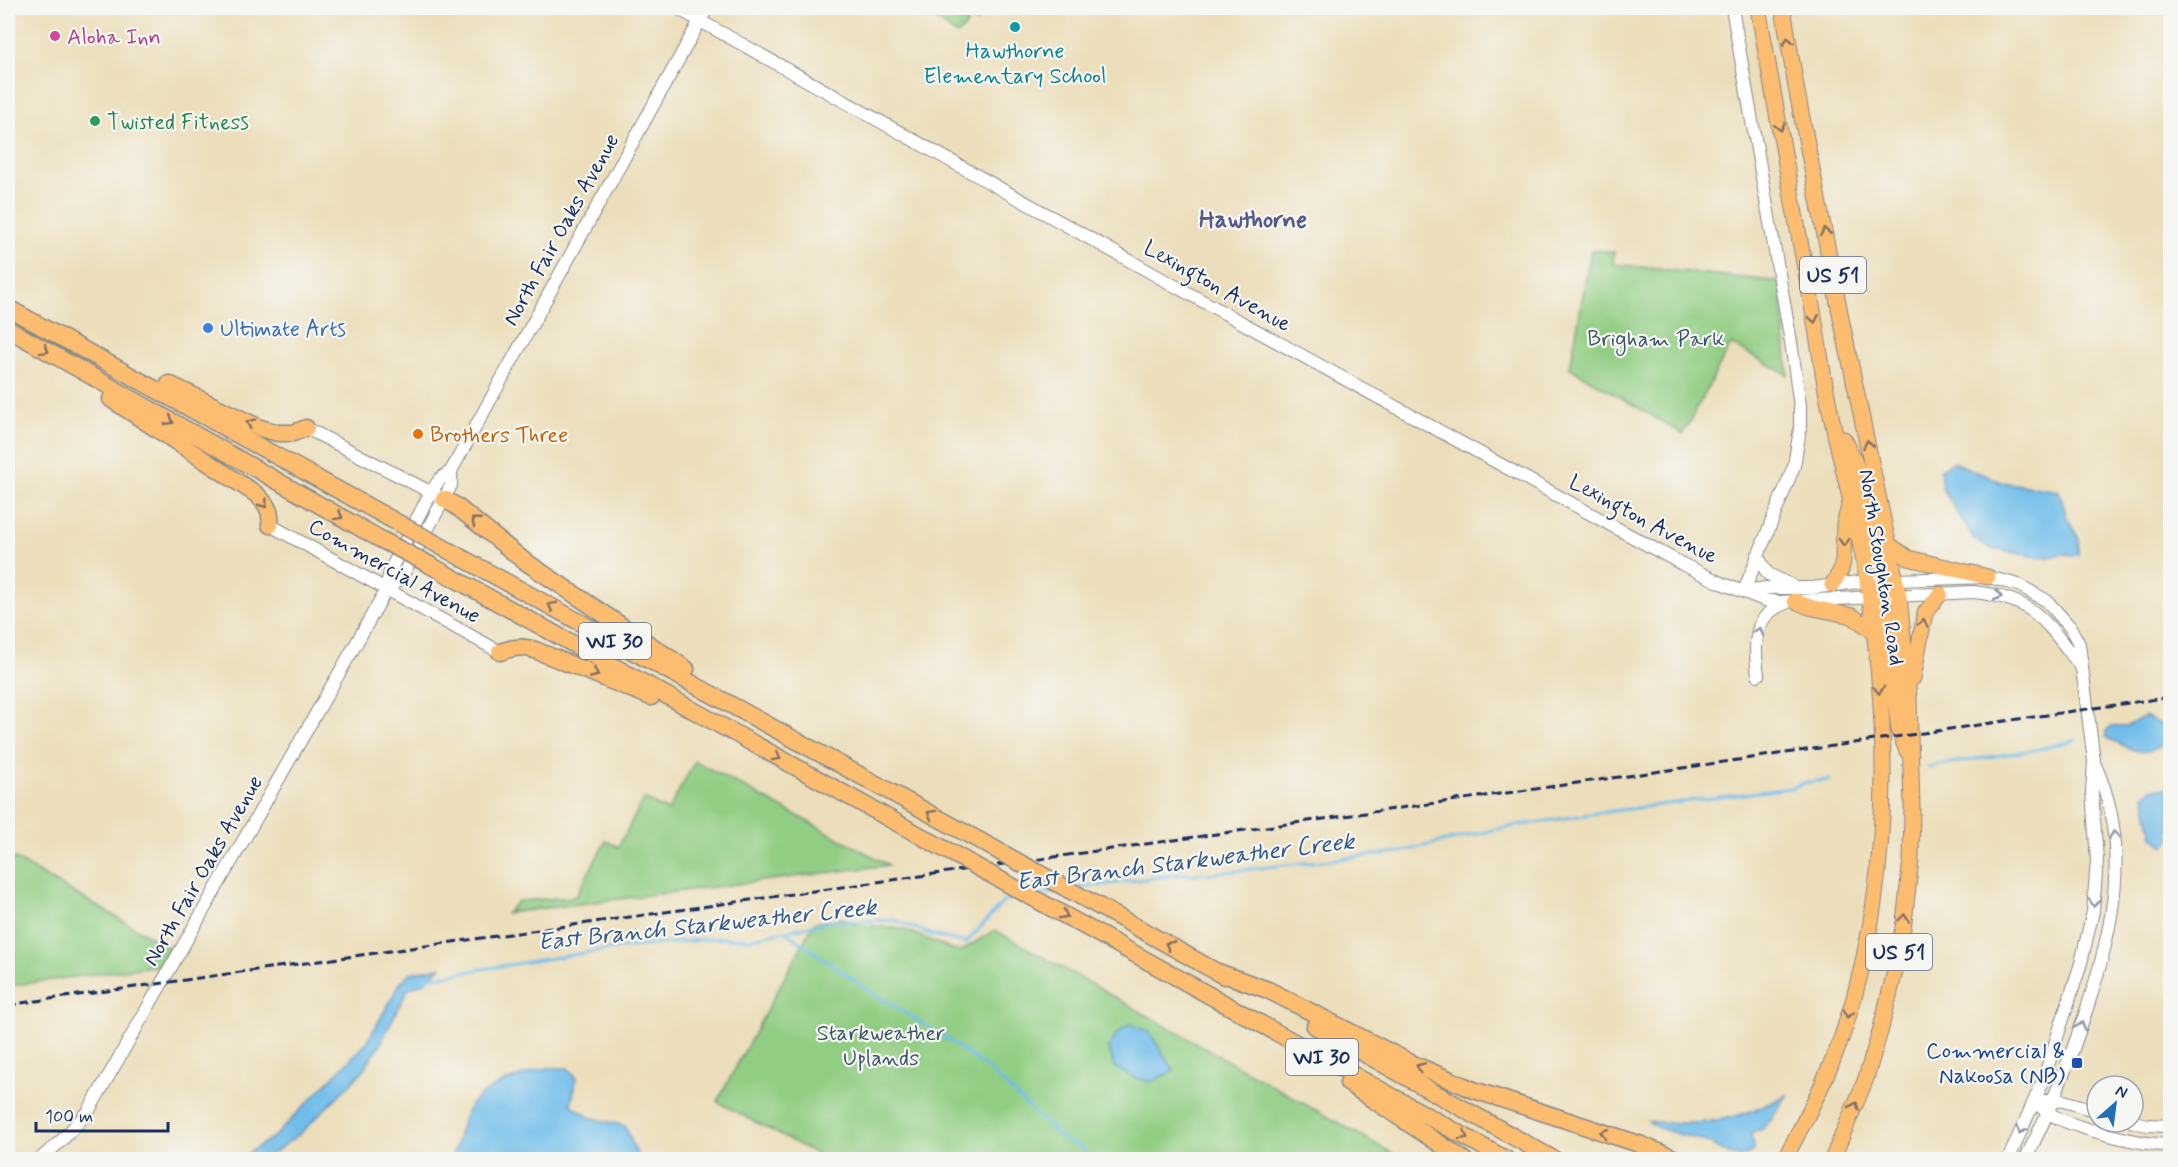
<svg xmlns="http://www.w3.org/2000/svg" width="2178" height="1167" viewBox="0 0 2178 1167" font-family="Mynerve,sans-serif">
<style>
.green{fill:#91cd82;stroke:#567e70;stroke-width:1.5;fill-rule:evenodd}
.water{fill:#70bdea;stroke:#4676a4;stroke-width:1.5}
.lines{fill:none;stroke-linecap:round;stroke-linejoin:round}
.stream{stroke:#70bdea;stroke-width:3}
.minor-casing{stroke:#84868c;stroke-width:14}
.major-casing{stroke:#84868c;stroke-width:17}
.highway-casing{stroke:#84868c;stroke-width:19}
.minor{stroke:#fff;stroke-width:12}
.major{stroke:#fcbd6f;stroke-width:15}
.highway{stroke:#fcbd6f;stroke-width:16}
.rail{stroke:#1b2f5e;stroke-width:3;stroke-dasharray:9 4.5;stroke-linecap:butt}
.highway-bridge-casing{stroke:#84868c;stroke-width:19;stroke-linecap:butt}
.highway-bridge{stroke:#fcbd6f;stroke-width:16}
.oneway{stroke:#806f66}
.oneway2{stroke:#8d97ae}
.culture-dot{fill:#0f9aa8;stroke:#f6f6f2;stroke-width:2}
.hotel-dot{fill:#d1479c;stroke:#f6f6f2;stroke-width:2}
.leisure-dot{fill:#2e9e5b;stroke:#f6f6f2;stroke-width:2}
.shop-dot{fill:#3f7fe0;stroke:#f6f6f2;stroke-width:2}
.food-dot{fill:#e8710a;stroke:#f6f6f2;stroke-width:2}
.transit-dot{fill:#1a4fb4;stroke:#f6f6f2;stroke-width:2}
.labels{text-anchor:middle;stroke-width:4.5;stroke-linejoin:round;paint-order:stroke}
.shield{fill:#f6f6f2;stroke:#5d6b8a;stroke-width:1.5}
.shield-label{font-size:21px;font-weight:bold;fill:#1b2f5e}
.hotel-label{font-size:22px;fill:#b23c85;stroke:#f6f6f2;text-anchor:start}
.culture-label{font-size:22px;fill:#0d838f;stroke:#f6f6f2}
.leisure-label{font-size:22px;fill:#27864d;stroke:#f6f6f2;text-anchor:start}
.street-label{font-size:22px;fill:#1b2f5e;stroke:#f6f6f2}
.shop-label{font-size:22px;fill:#366cbe;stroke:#f6f6f2;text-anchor:start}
.park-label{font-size:22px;fill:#385667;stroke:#f6f6f2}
.food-label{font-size:22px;fill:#c56008;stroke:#f6f6f2;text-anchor:start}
.transit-label{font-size:22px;fill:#164399;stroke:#f6f6f2;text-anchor:end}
.neighbourhood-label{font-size:24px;font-weight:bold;fill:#555a8b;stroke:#f6f6f2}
.water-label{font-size:24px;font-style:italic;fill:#355a88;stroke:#f6f6f2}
</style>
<rect width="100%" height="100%" fill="#f6f6f2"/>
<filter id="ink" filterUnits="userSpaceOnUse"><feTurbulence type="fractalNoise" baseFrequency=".0167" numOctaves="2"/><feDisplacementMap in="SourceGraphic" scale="12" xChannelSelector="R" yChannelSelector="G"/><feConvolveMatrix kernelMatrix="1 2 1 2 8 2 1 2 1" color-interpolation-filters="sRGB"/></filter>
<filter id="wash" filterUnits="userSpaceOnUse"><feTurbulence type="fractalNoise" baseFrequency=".008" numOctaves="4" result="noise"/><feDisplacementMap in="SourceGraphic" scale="24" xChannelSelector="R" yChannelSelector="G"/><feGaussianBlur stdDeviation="1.35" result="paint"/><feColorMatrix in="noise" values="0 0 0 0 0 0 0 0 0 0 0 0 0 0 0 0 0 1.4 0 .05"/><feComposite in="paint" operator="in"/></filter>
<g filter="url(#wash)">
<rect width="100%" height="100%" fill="#ecdeba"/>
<path class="green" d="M943 8H985L977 22 970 18 966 26 957 35 937 20 935 12Z
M1591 250 1614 252 1613 264 1781 282 1788 375 1731 344 1683 434 1570 368Z
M695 761 889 865 507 913 518 901 575 897 606 841 618 847 644 799 668 811Z
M8 855 170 948 160 965 8 986Z
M842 918 855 924 903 929 953 950 961 951 995 930 1403 1159H826L717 1102 814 923ZM1149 1032 1174 1071 1163 1076Z"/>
<path class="water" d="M1953 462 2001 482 2059 491 2067 518 2079 539 2078 555 2062 554 2044 558 1992 549 1974 539 1942 488 1940 469Z
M2145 716 2158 723 2170 726V740C2143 761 2132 749 2106 737V731L2111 726H2127Z
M2170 787V841L2165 846 2153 837 2144 795 2151 789Z
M441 967 425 982 408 989 378 1048 361 1073 301 1133 265 1159H238L275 1136 367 1042 401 982 410 973Z
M1130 1024 1149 1032 1174 1071 1151 1082 1133 1077 1114 1067 1109 1047 1118 1033Z
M547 1068H568L577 1078 571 1104 589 1117 625 1126 639 1159H450C458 1145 460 1127 467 1111 478 1088 524 1074 547 1068Z
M1787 1095 1771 1120 1761 1130H1756L1751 1135 1754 1149C1751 1153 1748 1156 1743 1156 1730 1158 1716 1146 1704 1141 1687 1135 1662 1133 1648 1121 1702 1128 1738 1120 1787 1095Z"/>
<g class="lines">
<path class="stream" d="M1928 767 2044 748 2076 740
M1079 888 1174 875 1216 873 1399 852 1502 828 1598 813 1790 788 1808 782 1830 780
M1040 895 1058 892
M786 932 871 992 943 1036 988 1069 1060 1137 1082 1148 1091 1160
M427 978 603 950 718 938 749 939 828 922 895 920 932 935 966 943 1004 901 1019 898"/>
</g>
</g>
<g filter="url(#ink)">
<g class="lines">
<defs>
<path id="minor" d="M677 8 1166 281 1682 564 1721 583 1764 600 1778 602 1973 592C2035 598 2046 622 2081 667
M1732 8 1791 342 1800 406V429L1794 466 1744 591
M306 428 438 496
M270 525 500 652
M1757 556 1768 574 1791 585
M386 590 401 578 444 499 451 485V471
M1745 591 1766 588H1812L1867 581 1988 577 2019 585 2047 601 2070 627 2079 644 2094 761 2092 792 2097 860 2093 911 2081 963 2043 1081 2008 1160
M1758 675C1754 645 1752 615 1786 603
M2047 1100 2064 1101 2097 1111
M2034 1101C2039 1105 2043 1110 2049 1113 2071 1128 2143 1145 2170 1145
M2133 1122 2148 1125 2170 1126
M39 1160 62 1140 88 1112 357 642 386 590 390 571 398 555 431 492 440 479 451 471 707 8
M2025 1160C2050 1111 2069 1063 2086 1011 2113 931 2132 845 2095 765"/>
<path id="major" d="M1758 8C1776 107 1793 206 1812 305 1818 338 1822 372 1829 405 1840 461 1856 516 1866 573 1891 728 1893 898 1838 1047 1823 1086 1804 1123 1784 1160
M1783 8 1796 87 1841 318 1899 596 1909 698 1912 808 1911 859 1904 922 1896 967 1880 1032 1865 1081 1832 1160
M1844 439C1871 485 1865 542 1890 588
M1887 543 1908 558 1988 577
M1867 581 1882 597 1885 609 1899 731 1907 751
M1832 585 1841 570 1843 560 1844 524 1850 503
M1795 601 1809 607 1852 616 1875 632
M1913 678 1925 613 1940 594"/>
<path id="highway" d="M8 308 389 518
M8 329 380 539
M169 384 260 428 278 433H293L306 428
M111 399 256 494C266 503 272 511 270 525
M444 499 456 506 523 560 686 669
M442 547 982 842
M430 565 939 846
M500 652C514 647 521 646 535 650L651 697
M1122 919 1224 976
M1104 937 1507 1160
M1215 971 1268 990 1413 1064 1474 1090 1639 1144 1679 1160
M1315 1026 1555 1160
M1348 1083 1464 1160"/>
</defs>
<use href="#minor" class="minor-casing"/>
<use href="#major" class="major-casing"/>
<use href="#highway" class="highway-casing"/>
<use href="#minor" class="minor"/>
<use href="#major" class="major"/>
<use href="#highway" class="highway"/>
<path class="rail" d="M8 1005 1648 773 2170 697"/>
<defs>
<path id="highway-bridge" d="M389 518 442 547
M380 539 430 565
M982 842 1122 919
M939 846 1104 937"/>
</defs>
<use href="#highway-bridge" class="highway-bridge-casing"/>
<use href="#highway-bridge" class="highway-bridge"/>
</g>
<defs><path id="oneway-chevron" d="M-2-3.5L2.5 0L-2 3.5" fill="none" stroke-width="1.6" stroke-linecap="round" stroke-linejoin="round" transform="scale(1.5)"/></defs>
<g class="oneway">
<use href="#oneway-chevron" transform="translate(1788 41) rotate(-99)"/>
<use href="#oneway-chevron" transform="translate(1780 127) rotate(79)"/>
<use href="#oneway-chevron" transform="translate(1825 232) rotate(-101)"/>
<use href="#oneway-chevron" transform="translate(1814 319) rotate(80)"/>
<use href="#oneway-chevron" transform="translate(45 350) rotate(29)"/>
<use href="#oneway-chevron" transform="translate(170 421) rotate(30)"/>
<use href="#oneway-chevron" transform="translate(250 423) rotate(-154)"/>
<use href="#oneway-chevron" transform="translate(1868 444) rotate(-101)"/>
<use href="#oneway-chevron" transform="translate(264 504) rotate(53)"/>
<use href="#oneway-chevron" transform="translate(339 516) rotate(29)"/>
<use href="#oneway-chevron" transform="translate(475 521) rotate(-141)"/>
<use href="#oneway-chevron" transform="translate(1844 542) rotate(91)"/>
<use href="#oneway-chevron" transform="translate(552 606) rotate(-151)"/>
<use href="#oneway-chevron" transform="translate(1923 623) rotate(-78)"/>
<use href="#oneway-chevron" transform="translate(595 674) rotate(23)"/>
<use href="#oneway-chevron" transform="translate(1879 690) rotate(87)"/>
<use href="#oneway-chevron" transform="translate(777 757) rotate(29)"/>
<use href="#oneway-chevron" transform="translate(931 814) rotate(-151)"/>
<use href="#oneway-chevron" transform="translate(1064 915) rotate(29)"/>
<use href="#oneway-chevron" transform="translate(1904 918) rotate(-83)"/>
<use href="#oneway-chevron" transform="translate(1169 945) rotate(-151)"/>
<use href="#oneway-chevron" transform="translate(1848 1014) rotate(106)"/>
<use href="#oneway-chevron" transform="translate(1420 1067) rotate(-157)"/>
<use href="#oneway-chevron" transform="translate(1855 1106) rotate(-69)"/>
<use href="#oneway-chevron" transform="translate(1604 1133) rotate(-162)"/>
<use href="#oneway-chevron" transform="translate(1464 1136) rotate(29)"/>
</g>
<g class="oneway2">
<use href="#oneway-chevron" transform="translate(1998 596) rotate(14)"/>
<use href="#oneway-chevron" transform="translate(1759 631) rotate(-71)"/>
<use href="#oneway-chevron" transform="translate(2114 835) rotate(-96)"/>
<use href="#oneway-chevron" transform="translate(2094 903) rotate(97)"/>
<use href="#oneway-chevron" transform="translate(2081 1026) rotate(-72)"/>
<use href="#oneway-chevron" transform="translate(2021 1130) rotate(114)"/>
</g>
</g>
<circle class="culture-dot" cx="1015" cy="27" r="6"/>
<circle class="hotel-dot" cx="55" cy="36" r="6"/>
<circle class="leisure-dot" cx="95" cy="121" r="6"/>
<circle class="shop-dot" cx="208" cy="328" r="6"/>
<circle class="food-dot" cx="418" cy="434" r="6"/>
<rect class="transit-dot" x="2071" y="1057" width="12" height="12" rx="3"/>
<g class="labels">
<g class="shield">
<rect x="1800" y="257" width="66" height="36" rx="4.5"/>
<rect x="579" y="623" width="72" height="36" rx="4.5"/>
<rect x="1866" y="934" width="66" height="36" rx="4.5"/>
<rect x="1286" y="1039" width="72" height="36" rx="4.5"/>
</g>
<g class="shield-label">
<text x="1833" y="282">US 51</text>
<text x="615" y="648">WI 30</text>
<text x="1899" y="959">US 51</text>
<text x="1322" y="1064">WI 30</text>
</g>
<g class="hotel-label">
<text x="67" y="44">Aloha Inn</text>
</g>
<g class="culture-label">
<text x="1015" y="58">Hawthorne<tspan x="1015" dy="25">Elementary School</tspan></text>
</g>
<g class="leisure-label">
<text x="107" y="129">Twisted Fitness</text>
</g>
<g class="street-label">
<text transform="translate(560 229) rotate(-61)" y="8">North Fair Oaks Avenue</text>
<text transform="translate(1218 285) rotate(29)" y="8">Lexington Avenue</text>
<text transform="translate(1644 518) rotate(28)" y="8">Lexington Avenue</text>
<text transform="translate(1883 567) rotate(81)" y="8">North Stoughton Road</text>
<text transform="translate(395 570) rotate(29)" y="8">Commercial Avenue</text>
<text transform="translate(202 870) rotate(-60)" y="8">North Fair Oaks Avenue</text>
</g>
<g class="shop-label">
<text x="220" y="336">Ultimate Arts</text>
</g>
<g class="park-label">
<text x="1656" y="346">Brigham Park</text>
<text x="881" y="1040">Starkweather<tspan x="881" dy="25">Uplands</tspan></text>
</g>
<g class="food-label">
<text x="430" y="442">Brothers Three</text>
</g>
<g class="transit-label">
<text x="2065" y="1058">Commercial &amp;<tspan x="2065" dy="25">Nakoosa (NB)</tspan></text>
</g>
<g class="neighbourhood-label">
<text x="1253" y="227">Hawthorne</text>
</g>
<g class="water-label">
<text transform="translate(1185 861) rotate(-7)" y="8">East Branch Starkweather Creek</text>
<text transform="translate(707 924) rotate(-6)" y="8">East Branch Starkweather Creek</text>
</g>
</g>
<rect width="2178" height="1167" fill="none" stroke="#f6f6f2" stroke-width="30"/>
<g transform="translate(2115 1104) rotate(28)"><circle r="28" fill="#f6f6f2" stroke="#9ea6b7" stroke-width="1.5"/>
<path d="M0-4.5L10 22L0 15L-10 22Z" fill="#1f6fb2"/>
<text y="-9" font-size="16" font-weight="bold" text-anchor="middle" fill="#1b2f5e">N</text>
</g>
<path d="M36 1122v9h132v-9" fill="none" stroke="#1b2f5e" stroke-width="3"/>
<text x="45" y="1122" font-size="18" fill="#1b2f5e" stroke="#f6f6f2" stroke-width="4.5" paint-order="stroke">100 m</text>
</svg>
